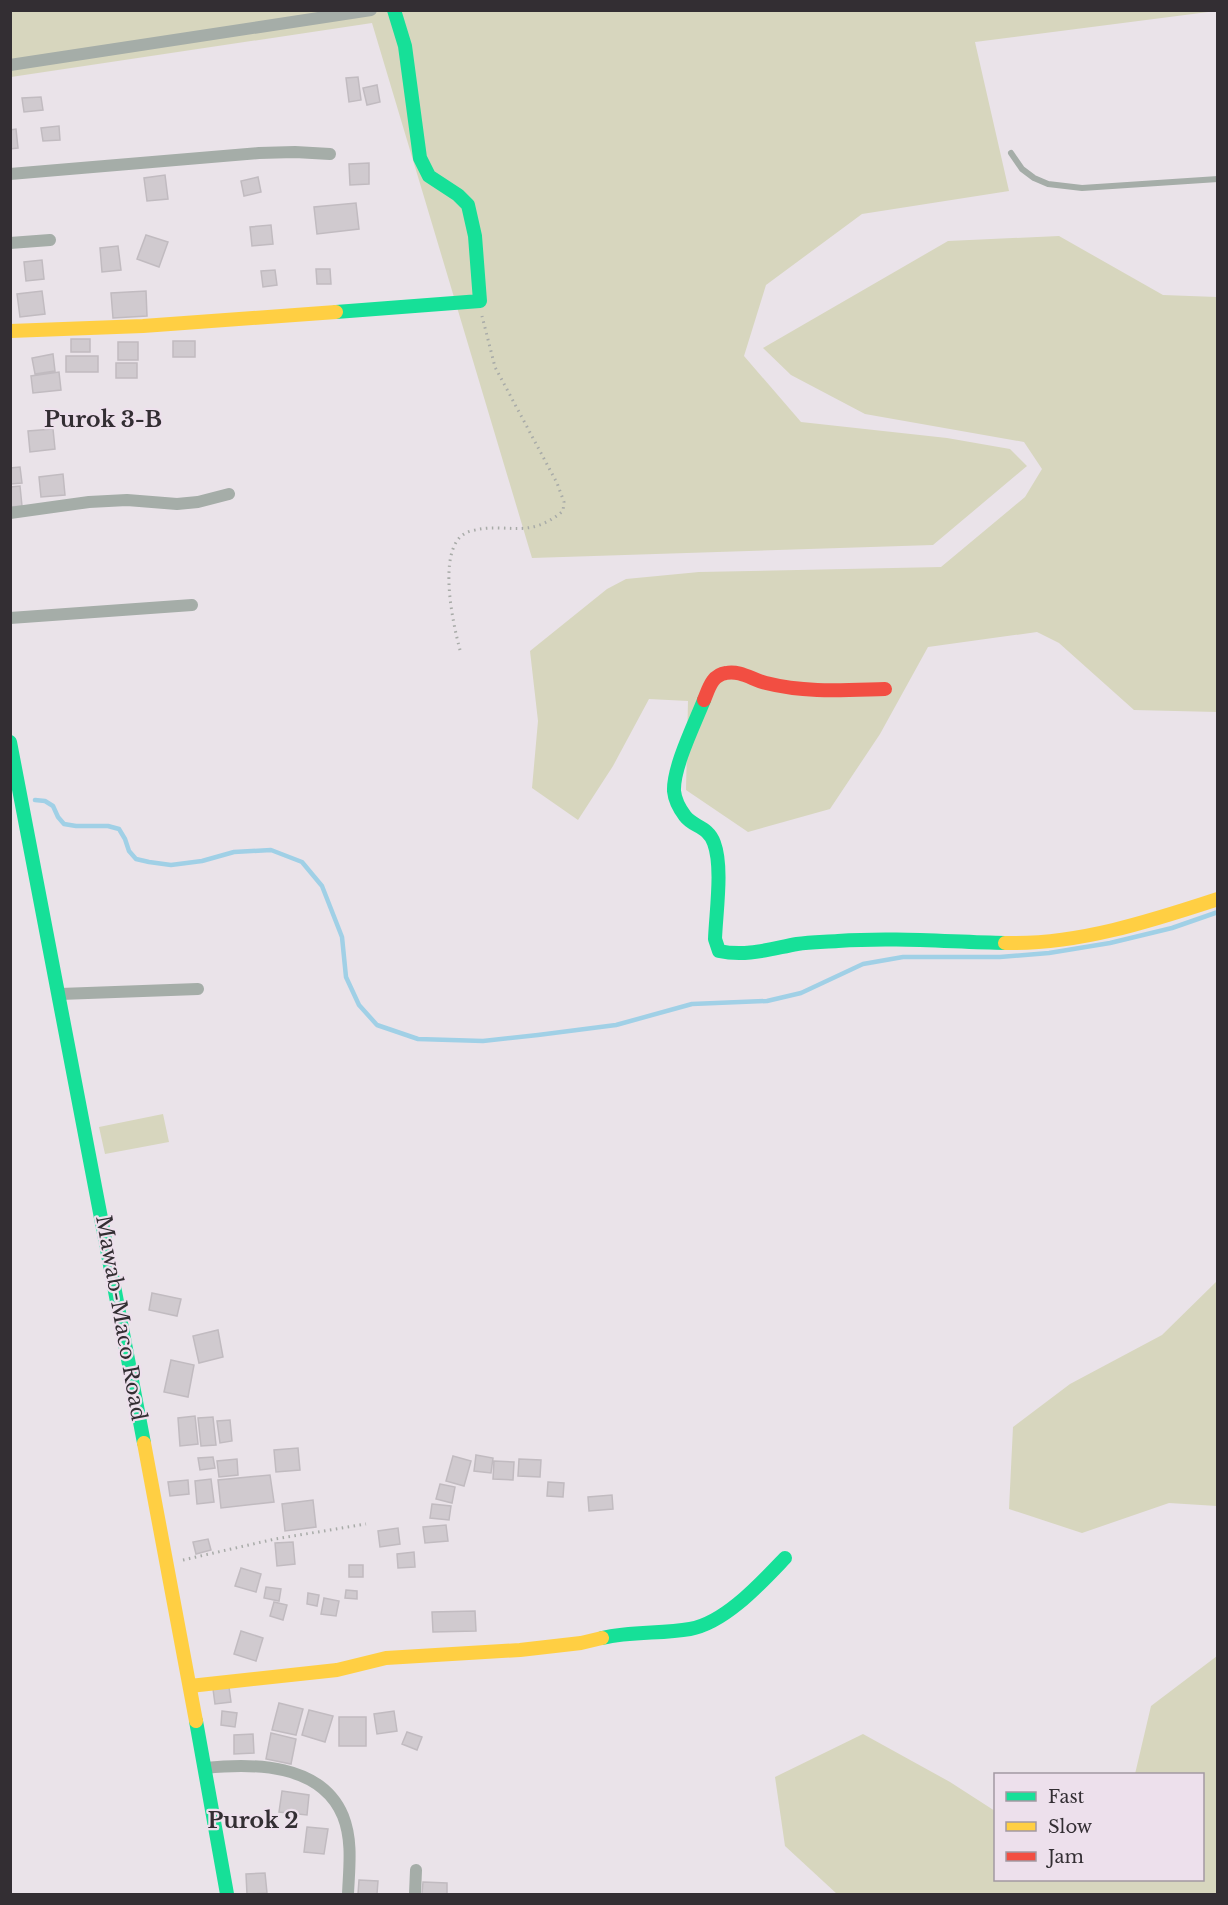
<svg xmlns="http://www.w3.org/2000/svg" width="1228" height="1905" viewBox="0 0 1228 1905" font-family="'Libre Baskerville',serif">
<style>
.green{fill:#d7d6be}
.lines{fill:none;stroke-linecap:round;stroke-linejoin:round}
.stream{stroke:#a0d0e6;stroke-width:4.5}
.building{fill:#d0cacf;stroke:#c1bbc0;stroke-width:1.5}
.path{stroke:#a8aba8;stroke-width:3;stroke-dasharray:1.5 4.5;stroke-linecap:butt}
.lane{stroke:#a5ada8;stroke-width:6}
.street{stroke:#a5ada8;stroke-width:12}
.fast{stroke:#16e098;stroke-width:14}
.slow{stroke:#ffcf43;stroke-width:14}
.jam{stroke:#f24e42;stroke-width:14}
.labels{text-anchor:middle;stroke-width:4.5;stroke-linejoin:round;paint-order:stroke}
.street-label{font-size:21px;fill:#332e33;stroke:#ede0ec}
.neighbourhood-label{font-size:22px;font-weight:bold;fill:#332e33;stroke:#ede0ec}
</style>
<rect width="100%" height="100%" fill="#eae3e9"/>
<path class="green" d="M11 11H1216L975 42 1009 191 862 214 766 285 744 356 801 422 947 438 1010 449 1027 466 933 545 532 558 372 23 11 77Z
M1059 236 1163 295 1217 297V712L1134 710 1059 643 1037 632 928 647 880 734 830 809 748 832 686 790 688 701 649 699 613 766 578 820 532 788 538 721 530 651 607 589 626 579 699 572 941 567 1025 497 1042 469 1024 442 865 414 791 375 763 348 948 241Z
M163 1114 169 1142 105 1154 99 1127Z
M1217 1281V1506L1169 1503 1082 1533 1009 1509 1013 1427 1070 1384 1162 1335Z
M1217 1656V1894H837L785 1846 775 1777 863 1734 950 1782 995 1811 996 1880H1202V1774H1135L1151 1706Z"/>
<g class="lines">
<path class="stream" d="M35 800 45 801 53 806 58 817 64 824 76 826H108L119 829 125 839 129 851 136 859 149 862 171 865 202 861 234 852 271 850 302 862 322 886 342 937 346 977 359 1005 377 1025 418 1039 483 1041 538 1035 616 1025 692 1004 767 1001 801 993 863 964 903 957H1000L1049 953 1110 943 1172 928 1218 912"/>
</g>
<path class="building" d="M358 77 361 100 349 102 346 78Z
M377 85 380 102 367 105 363 88Z
M41 97 43 110 24 112 22 98Z
M59 126 60 140 43 141 41 128Z
M16 129 18 148 10 149V130Z
M369 163V184L350 185 349 164Z
M165 175 168 199 147 201 144 178Z
M258 177 261 192 244 196 241 181Z
M356 203 359 229 317 234 314 207Z
M271 225 273 244 252 246 250 227Z
M146 235 168 242 159 267 137 259Z
M118 246 121 270 102 272 100 248Z
M42 260 44 279 26 281 24 262Z
M316 269H330L331 284H317Z
M275 270 277 285 263 287 261 271Z
M42 291 45 314 20 317 17 294Z
M146 291 147 316 113 318 111 293Z
M71 339H90V352H71Z
M173 341H195V357H173Z
M118 342H138V360H118Z
M53 354 55 371 35 374 32 358Z
M66 356H98V372H66Z
M116 363H137V378H116Z
M59 372 61 390 33 393 31 376Z
M53 429 55 449 30 452 28 431Z
M20 467 22 483 10 484V468Z
M63 474 65 495 41 497 39 477Z
M20 486 22 506 10 507V487Z
M152 1293 181 1299 177 1316 149 1310Z
M218 1330 223 1357 199 1363 193 1336Z
M171 1360 194 1365 188 1397 164 1392Z
M195 1416 198 1444 180 1446 178 1418Z
M213 1417 216 1445 201 1446 198 1418Z
M230 1420 232 1441 220 1443 217 1421Z
M298 1448 300 1470 276 1472 274 1450Z
M476 1455 493 1458 491 1473 474 1471Z
M453 1456 471 1461 464 1486 446 1481Z
M213 1457 215 1468 200 1470 198 1458Z
M237 1459 238 1475 219 1477 217 1461Z
M519 1459 541 1460 540 1477 518 1476Z
M494 1461 514 1462 513 1480 493 1479Z
M270 1475 274 1502 221 1508 218 1480Z
M211 1479 214 1502 197 1504 195 1481Z
M188 1480 189 1494 170 1496 168 1482Z
M548 1482 564 1483 563 1497 547 1496Z
M440 1484 455 1487 452 1503 436 1499Z
M612 1495 613 1509 589 1511 588 1497Z
M313 1500 316 1527 285 1531 282 1504Z
M432 1504 451 1506 449 1520 430 1518Z
M446 1525 448 1541 425 1543 423 1527Z
M398 1528 400 1544 380 1547 378 1531Z
M208 1539 211 1550 196 1554 193 1542Z
M293 1542 295 1564 277 1566 275 1543Z
M414 1552 415 1567 398 1568 397 1554Z
M349 1565H363V1577H349Z
M241 1568 261 1574 256 1592 235 1586Z
M266 1587 281 1589 279 1601 264 1598Z
M346 1590 357 1591V1599L345 1598Z
M308 1593 319 1595 317 1606 307 1604Z
M324 1598 339 1601 336 1616 321 1614Z
M274 1602 287 1605 283 1620 270 1616Z
M475 1611 476 1631 433 1632 432 1612Z
M241 1631 263 1638 256 1661 234 1654Z
M229 1687 231 1702 215 1704 213 1689Z
M279 1703 303 1709 296 1735 272 1730Z
M309 1710 333 1716 325 1742 302 1735Z
M222 1711 237 1713 235 1727 221 1725Z
M394 1711 397 1731 377 1734 374 1714Z
M339 1717H366V1746H339Z
M407 1732 422 1737 417 1750 402 1744Z
M271 1733 296 1739 291 1764 266 1759Z
M253 1734 254 1753 234 1754V1735Z
M282 1791 309 1795 307 1815 279 1812Z
M307 1827 328 1829 324 1854 304 1852Z
M265 1873 267 1893 247 1894 246 1874Z
M359 1880 378 1881 377 1894H358Z
M423 1882 447 1883V1894H422Z"/>
<g class="lines">
<path class="path" d="M460 650C453 624 434 540 471 531 507 521 527 541 563 511L564 502 557 483 495 367 482 316
M183 1560 275 1539 366 1524"/>
<path class="lane" d="M1011 153 1022 169 1034 178 1048 184 1082 188 1218 179"/>
<path class="street" d="M10 65 371 10
M10 174 259 153 295 152 330 154
M10 243 50 240
M10 513 89 502 127 500 177 504 198 502 229 494
M10 618 192 605
M60 994 198 989
M205 1768C253 1763 321 1763 343 1816 353 1841 349 1869 348 1894
M415 1894 416 1870"/>
<path class="fast" d="M336 312 480 301 475 236 468 205 458 195 429 176 420 158 405 46 394 10
M704 700C695 723 673 767 674 791 675 801 679 808 685 816 693 827 708 826 714 843 723 867 716 912 715 939L719 951C746 957 770 949 797 944 810 942 824 942 838 941 895 937 949 942 1005 943
M10 742 144 1443
M602 1638C632 1631 661 1634 690 1629 725 1623 761 1583 785 1558
M196 1721 227 1894"/>
<path class="slow" d="M10 331 143 326 336 312
M1005 943C1077 945 1151 921 1218 899
M144 1443 196 1721
M190 1686 337 1670 386 1658 520 1650 581 1643 602 1638"/>
<path class="jam" d="M704 700C709 688 712 675 726 673 740 670 753 680 766 683 805 693 845 690 885 689"/>
</g>
<g class="labels">
<g class="street-label">
<text transform="translate(121 1318) rotate(80)" y="7">Mawab-Maco Road</text>
</g>
<g class="neighbourhood-label">
<text x="103" y="427">Purok 3-B</text>
<text x="253" y="1828">Purok 2</text>
</g>
</g>
<rect width="1228" height="1905" fill="none" stroke="#332e33" stroke-width="24"/>
<rect x="994" y="1773" width="210" height="108" fill="#ede0ec" stroke="#a399a2" stroke-width="1.5"/>
<rect x="1006" y="1792" width="30" height="9" fill="#16e098" stroke="#a399a2" stroke-width="1.5"/>
<text x="1048" y="1803" font-size="18" fill="#332e33">Fast</text>
<rect x="1006" y="1822" width="30" height="9" fill="#ffcf43" stroke="#a399a2" stroke-width="1.5"/>
<text x="1048" y="1833" font-size="18" fill="#332e33">Slow</text>
<rect x="1006" y="1852" width="30" height="9" fill="#f24e42" stroke="#a399a2" stroke-width="1.5"/>
<text x="1048" y="1863" font-size="18" fill="#332e33">Jam</text>
</svg>
